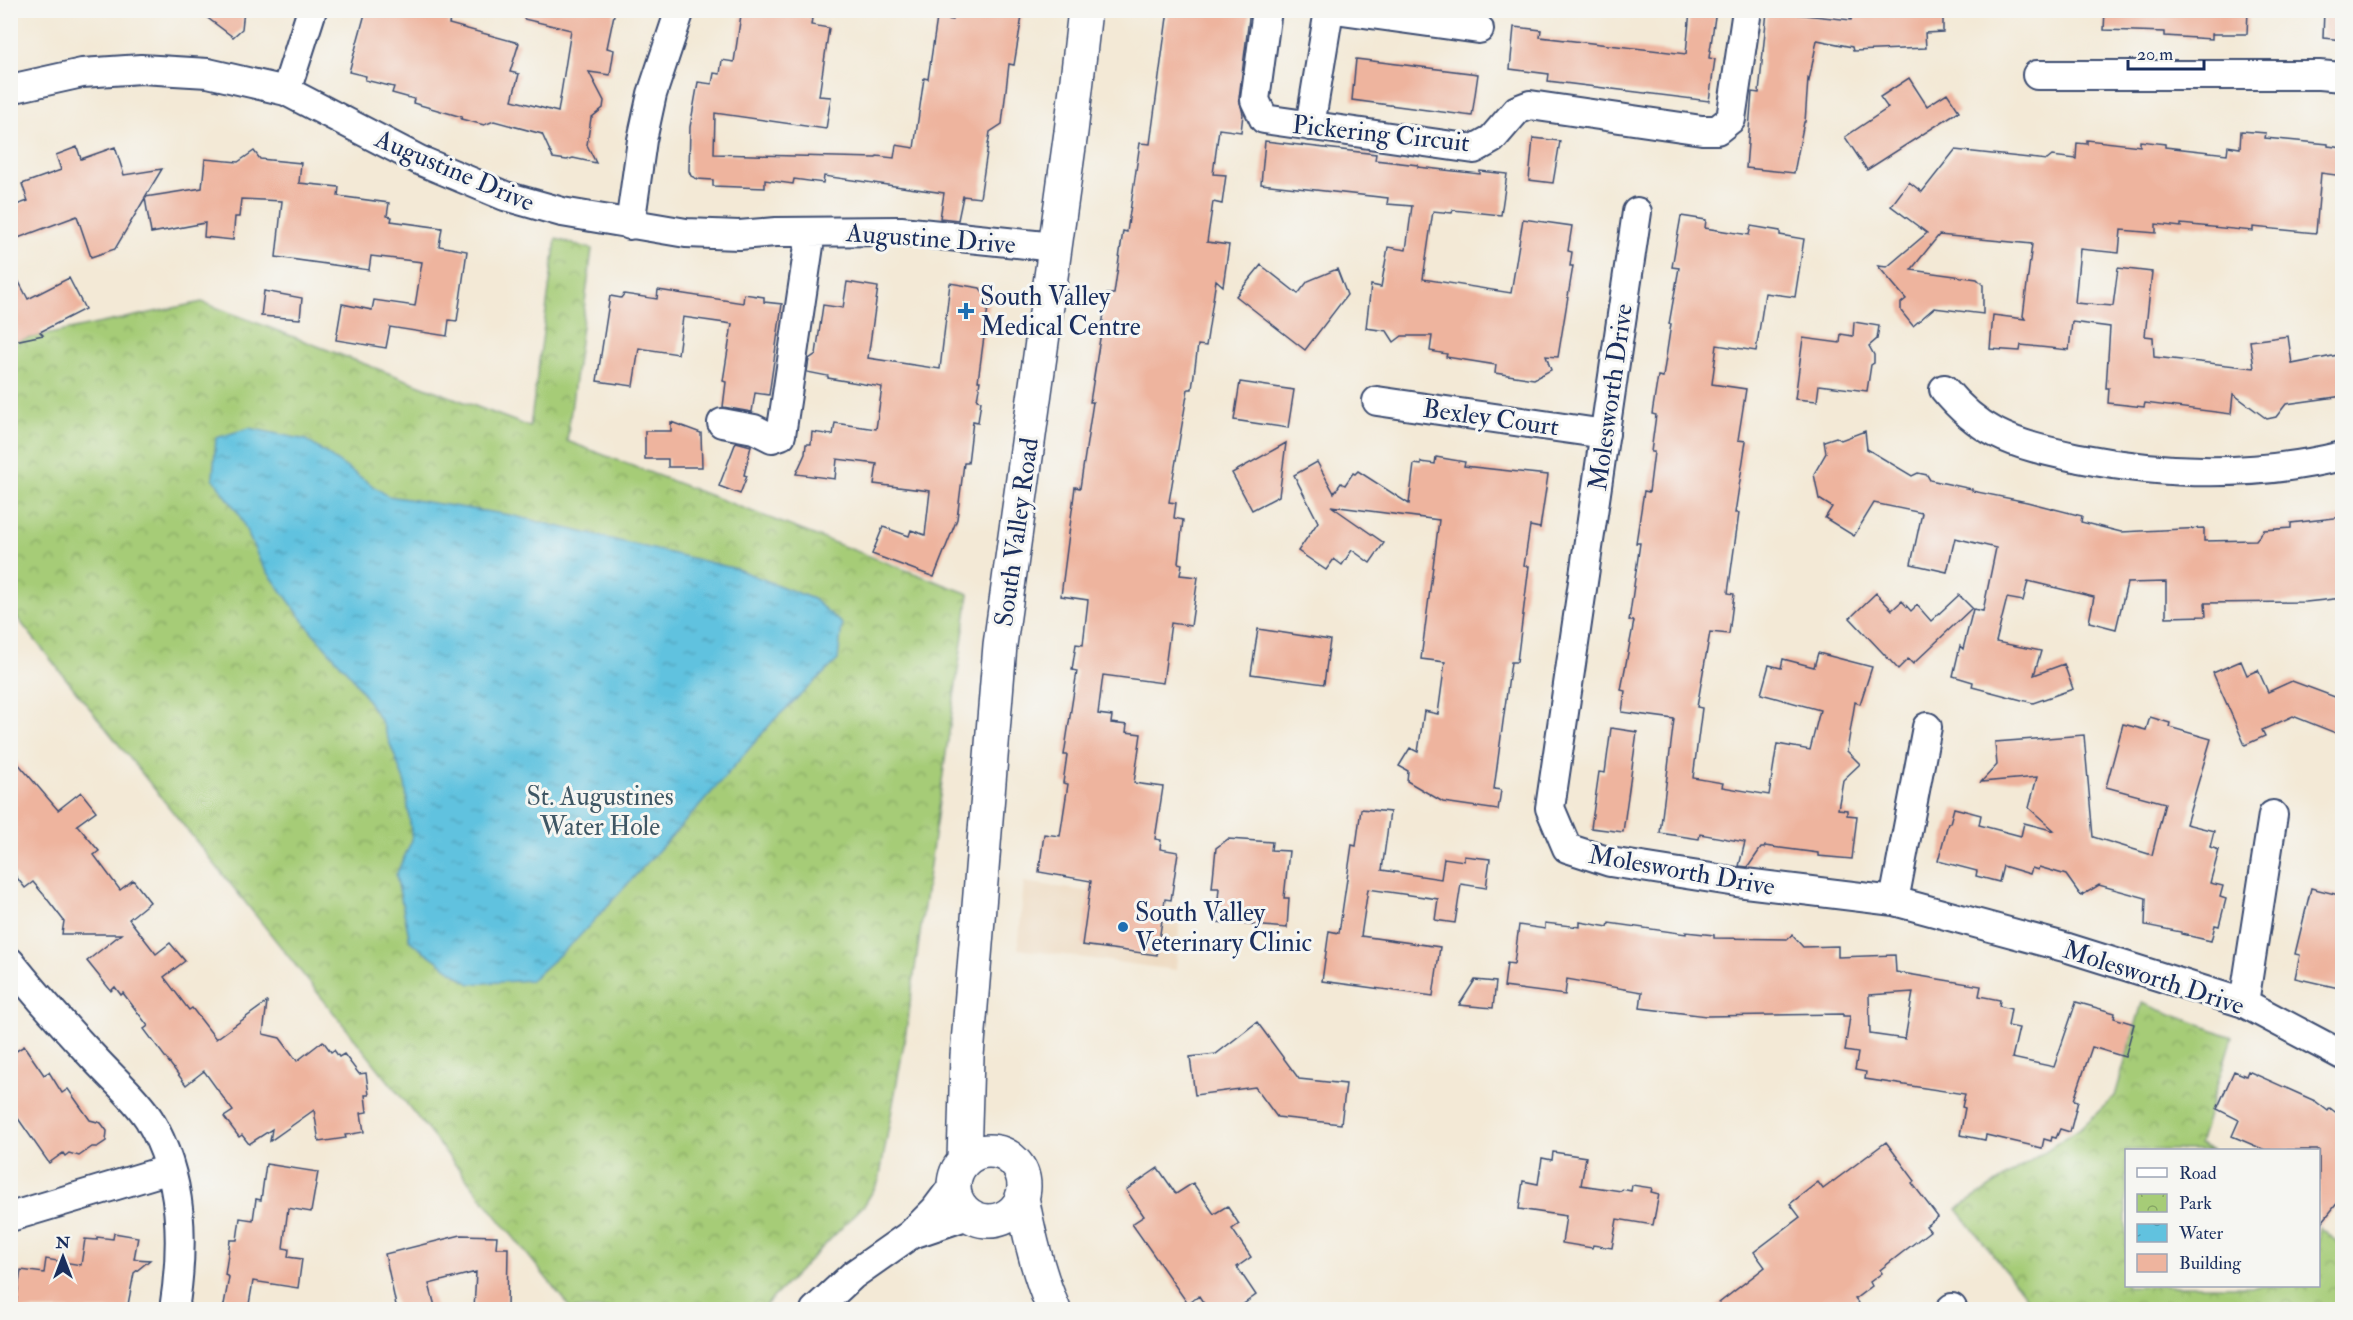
<svg xmlns="http://www.w3.org/2000/svg" width="2353" height="1320" viewBox="0 0 2353 1320" font-family="'IM FELL Double Pica',serif">
<style>
.built{fill:#edd7bb}
.park{fill:url(#park-crowns);stroke:#607e6a;stroke-width:1.5}
.water{fill:url(#water-ripples);stroke:#3e789e;stroke-width:1.5}
.building{fill:#eeb49e;fill-rule:evenodd}
.lines{fill:none;stroke-linecap:round;stroke-linejoin:round}
.minor-casing{stroke:#3b4b70;stroke-width:32}
.major-casing{stroke:#3b4b70;stroke-width:36}
.minor{stroke:#fff;stroke-width:28}
.major{stroke:#fff;stroke-width:33}
.poi-dot{fill:#1f6fb2;stroke:#f6f6f2;stroke-width:2}
.labels{text-anchor:middle;stroke-width:6;stroke-linejoin:round;paint-order:stroke}
.street-label{font-size:26px;fill:#1b2f5e;stroke:#f6f6f2}
.poi-label{font-size:26px;fill:#1b2f5e;stroke:#f6f6f2;text-anchor:start}
.park-label{font-size:26px;fill:#3e5664;stroke:#f6f6f2}
</style>
<defs>
<pattern id="park-crowns" width="20" height="18" patternUnits="userSpaceOnUse" patternTransform="scale(1.5)"><rect width="20" height="18" fill="#a6cc77"/><path d="M2 6a3 3 0 1 1 6 0M12 15a3 3 0 1 1 6 0" fill="none" stroke="#86a665"/></pattern>
<pattern id="water-ripples" width="26" height="14" patternUnits="userSpaceOnUse" patternTransform="scale(1.5)"><rect width="26" height="14" fill="#61c2df"/><path d="M2 4q2-2 4 0t4 0M15 11q2-2 4 0t4 0" fill="none" stroke="#4f9eb8"/></pattern>
</defs>
<rect width="100%" height="100%" fill="#f6f6f2"/>
<filter id="ink" filterUnits="userSpaceOnUse"><feTurbulence type="fractalNoise" baseFrequency=".0167" numOctaves="2"/><feDisplacementMap in="SourceGraphic" scale="12" xChannelSelector="R" yChannelSelector="G"/><feConvolveMatrix kernelMatrix="1 2 1 2 8 2 1 2 1" color-interpolation-filters="sRGB"/></filter>
<filter id="wash" filterUnits="userSpaceOnUse"><feTurbulence type="fractalNoise" baseFrequency=".008" numOctaves="4" result="noise"/><feDisplacementMap in="SourceGraphic" scale="24" xChannelSelector="R" yChannelSelector="G"/><feGaussianBlur stdDeviation="1.35" result="paint"/><feColorMatrix in="noise" values="0 0 0 0 0 0 0 0 0 0 0 0 0 0 0 0 0 1.4 0 .05"/><feComposite in="paint" operator="in"/></filter>
<g filter="url(#wash)">
<rect width="100%" height="100%" fill="#f3e9d6"/>
<path class="built" d="M1024 882 1181 905 1176 970 1018 949Z"/>
<path class="park" d="M556 239 592 249 567 441 969 594 905 1038 879 1181 865 1204 762 1309H571L11 610 10 334 16 341 202 302 530 427Z
M2142 1003 2232 1037 2199 1144 2213 1150H2126V1286H2318L2319 1227 2342 1246V1309H2036L1957 1209 2082 1127 2115 1096Z"/>
<path class="water" d="M249 428 306 440 388 496 510 515 737 569 813 599 842 624 838 660 774 720 703 802 576 940 531 980 470 984 410 941 396 875 412 840 405 783 382 723 353 678 312 632 261 563 239 514 213 478 216 438Z"/>
<g id="blocks">
<path class="building" d="M197 10H244L242 29 233 37Z
M366 10H452L449 24 519 43 510 72 519 74 512 100 558 112 571 30 524 19 525 10H615L607 48 614 50 610 75 589 72 604 101 603 108 591 118 587 145 596 163 573 158 567 160 553 158 542 134 494 121 484 125 461 119 462 117 413 103 414 99 392 93 394 87 365 80 366 76 349 72Z
M747 10H795V15L812 18 811 25 829 28 819 96 831 97 826 129 715 113 714 154 876 158 877 156 894 158 896 145 914 148 924 78 928 79 937 18 953 20 954 13 971 15 972 10H1023L1014 65 1009 64 1002 124 990 132 980 198 963 196 958 220 940 218 944 193 824 176 823 183 794 179 793 184 765 180V188L713 186V180L697 179 691 176 689 171 690 127 698 82 712 84 714 73 720 74 722 60 734 62 741 15 746 16Z
M1168 10H1250L1239 98 1243 114 1241 132 1219 129 1213 174 1226 175 1222 204 1213 202 1207 242 1229 245 1223 286 1216 280 1206 346 1198 345 1192 389H1188L1169 502 1176 503 1174 518 1183 520 1178 563 1182 564 1180 575 1198 577 1191 626 1171 623 1163 683 1103 675 1098 714 1112 716 1111 723 1127 725 1126 732 1141 734 1134 783 1163 787 1155 839 1161 840 1160 849 1178 852 1171 900 1165 899 1157 955 1082 945 1091 881 1039 872 1044 834 1060 836 1068 784 1063 783 1067 755H1064L1077 671 1072 670 1076 644 1083 645 1088 600 1061 596 1075 487 1080 488 1093 402H1090L1107 294H1114L1123 231 1127 232 1140 143 1150 144Z
M1690 10H1716L1709 58 1715 59 1709 101 1548 81 1549 74 1510 69 1514 27 1541 30 1540 37 1686 54Z
M1853 10H1943V32L1925 33 1926 48 1853 51 1852 47 1817 40 1809 81 1808 79 1805 122H1804L1794 173 1746 168 1752 92 1759 93 1767 11 1851 20Z
M2105 10H2248L2247 34H2212V39L2165 36V32L2104 30Z
M2324 10H2343V40L2323 38Z
M1356 59 1478 74 1472 116 1352 100Z
M1909 78 1927 106 1947 93 1959 111 1867 170 1845 137 1888 108 1880 97Z
M2241 131 2266 133 2265 138 2328 144V146L2343 148V176L2321 173 2316 233 2253 227V231L2181 224V227L2156 224V233L2121 230 2119 253 2080 249 2075 303 2113 306 2118 268 2152 272 2145 336 2153 337 2154 357 2254 368 2250 341 2288 336 2292 364 2343 354V396L2286 404 2276 417 2267 419 2233 394 2231 414 2145 403 2144 407 2108 403 2109 388H2106L2110 327 2072 322 2069 350 2021 345 2020 351 1990 349 1993 315 2025 319 2023 316 2032 244 1939 235 1911 270 1977 279 1983 285V314L1934 308 1913 326 1901 311V303L1906 299 1878 266 1887 267 1927 233 1891 206 1909 182 1922 192 1955 150 2047 160 2052 156 2076 159 2077 143 2087 144V140L2140 146V141L2165 144V147L2227 154 2228 146 2240 148Z
M1533 138 1560 141 1553 183 1529 180Z
M1265 141 1376 154 1375 160 1418 165V167L1480 174V171L1507 174 1501 215 1453 210 1452 213 1433 211 1423 279 1511 293 1523 219 1572 226 1568 251 1572 252 1570 266H1573L1558 357 1546 356 1551 370 1534 379 1495 373 1496 365 1446 357 1447 354 1430 351 1432 336H1402L1394 342 1387 331 1366 328 1371 285 1381 287 1388 247 1406 250 1412 206 1387 204 1388 198 1261 184Z
M77 147 81 159 115 147 124 175 162 169 145 197 202 188 205 159 238 162 254 151 260 159 301 163 299 183 339 187 338 196 389 203 387 216 392 217 391 221 442 228 439 246 467 251 457 321 449 320 447 336 390 327 386 348 336 340 342 304 372 310 374 300 415 306 422 262 371 256 369 270 276 257 282 201 241 199 239 217H235L233 240 204 237 205 223 151 233 145 198 115 249 91 257 77 216 10 241V207L28 201 22 184 61 170 56 155Z
M1681 216 1706 220 1705 228 1749 235 1751 226 1780 231V235L1804 239 1795 297 1765 293 1756 351 1717 345 1712 384 1746 389 1738 440 1746 441 1735 513H1739L1728 593 1734 594 1729 634 1710 632 1697 707 1702 708 1693 778 1723 783 1722 787 1769 795 1777 744 1810 750 1820 710 1761 694 1769 665 1781 668 1783 659 1814 667 1818 653 1872 667 1860 704 1855 702 1847 751 1860 764 1843 780 1838 809 1847 810V815L1857 816 1852 859 1818 856V853L1765 846 1764 848H1761L1748 867 1739 866 1745 842 1700 834 1699 839 1660 833 1674 719 1622 712 1625 691 1621 690 1634 621H1629L1640 543H1636L1644 491 1649 492 1654 452H1651L1656 415 1652 414 1658 376 1663 377 1671 324H1669L1679 268 1672 267Z
M10 265 28 299 69 278 85 309 40 332 43 335 10 342Z
M1261 265 1298 294 1308 281 1337 269 1347 295 1305 350 1236 296Z
M847 282 878 287 868 358 940 369 950 283 980 288 989 300 978 381H980L977 400 981 401 978 422 973 421 968 463H964L957 519 934 577 872 554 883 527 909 536 911 530 925 535 930 491 874 484 877 464 837 459 835 479 796 474 805 454 806 444H811L812 432 833 435 835 423 876 429 882 387 828 378V376L807 372 809 359 816 354 823 305 843 308Z
M658 290 743 303 744 294 764 297V302L782 304 769 395 755 393 752 412 723 407 726 382 723 381 732 324 683 317 678 354 639 348 633 386 597 381 610 296 621 298 624 294 657 299Z
M264 291 302 298 300 319 261 316Z
M1854 322 1879 326 1877 339 1869 346 1874 355V363L1871 365 1867 391 1819 385 1817 401 1795 399 1803 338 1840 343 1841 334 1853 336Z
M1240 382 1294 390 1288 428 1234 420Z
M671 422 701 433 702 467H668V459H645V431H671Z
M1865 431 1867 449 1912 476 1918 473 1927 475 1930 480 1972 489V491L2027 502 2082 516 2081 522 2121 532 2204 528V541L2256 540 2264 530 2291 528V523L2343 517V598L2306 602 2205 603 2206 616 2166 617V582L2127 583 2116 629 2089 622 2094 597 2028 581 2023 601 2007 598 1996 642 2041 651 2034 675 2064 664 2073 689 2033 703 1972 687 1973 682 1953 676 1960 646 1963 649 1973 609 1983 611 1996 548 1955 538 1947 572 1911 564 1922 513 1874 503 1854 536 1825 518 1832 507 1819 499 1814 474 1826 453 1824 441 1836 437 1841 440Z
M736 442 751 446 744 475 747 476 740 494 719 486Z
M1286 443 1279 496 1252 510 1232 473Z
M1436 457 1465 462 1464 466 1548 475 1540 528 1530 526 1524 566H1529L1517 662H1511L1494 789 1501 790 1498 810 1443 802 1407 781 1408 771 1399 766 1410 748 1418 752 1424 711 1438 714 1445 662 1421 659 1439 520 1331 506 1384 543 1370 563 1352 550 1342 565 1334 559 1326 570 1298 551 1318 522 1294 475 1317 462 1334 493 1341 483 1345 485 1353 473 1355 474 1358 471 1409 504 1414 464 1421 465V462L1435 464Z
M1876 593 1892 610 1902 601 1911 611 1917 605 1931 621 1959 595 1972 608 1913 664 1908 659 1898 669 1850 618Z
M1258 629 1330 640 1324 684 1251 674Z
M2241 661 2247 675 2258 670 2268 692 2292 681 2343 700V736L2293 716 2262 730 2265 736 2245 745 2213 673Z
M2150 717 2170 723 2169 727 2211 739 2186 824 2214 831 2210 847 2219 850 2210 883 2223 886 2220 897 2226 899 2219 926 2215 925 2211 941 2181 934V932L2145 925 2146 898 2099 885 2081 896 2066 875 2039 867 2038 870 2032 868 2030 874 2003 866 1999 882 1976 876 1977 871 1938 861 1948 823H1950L1954 808 1981 815 1979 825 2021 836 2024 823 2055 831 2029 808 2037 777 1981 782 1997 765 1995 742 2084 735 2093 837 2152 855 2165 803 2106 787 2123 724 2146 730Z
M1611 728 1637 732 1623 832 1591 828 1599 772 1605 773Z
M10 754 58 810 81 792 96 811 77 825 99 851 94 855 120 890 133 880 150 902 129 919 156 954 170 943 185 961 164 977 189 1010 192 1008 216 1039 267 1002 263 1034 280 1038 297 1061 323 1041 331 1052 334 1050 339 1057 344 1054 359 1074 366 1073 369 1095H365L367 1112 361 1113 364 1132 345 1135 346 1138 319 1142 314 1110 270 1141 272 1129 249 1144 242 1135 239 1137 224 1117 233 1111 204 1071 186 1085 144 1029 148 1026 123 993 121 995 115 987 111 991 87 961 121 934H62L64 921 44 895 33 882 25 888 10 869Z
M1361 809 1390 812 1382 870 1441 879 1444 858 1464 861V856L1490 859 1486 888 1461 884 1455 923 1435 920 1438 899 1368 889 1361 936 1440 947 1433 996 1322 981 1329 931 1339 933 1352 845 1356 846Z
M1228 839 1272 842 1271 850 1289 851 1284 898H1289L1287 928 1216 922 1219 888H1212L1216 848Z
M2311 888 2343 896V989L2295 978 2300 955 2295 954Z
M1580 922 1608 927 1609 923 1686 934V932L1714 935V938L1787 939 1792 935 1803 947 1838 946V957L1895 955 1896 972 1981 986 1979 996 2000 1000 1999 1006 2011 1009 2008 1026 2019 1028 2012 1058 2054 1067 2076 1002 2115 1013 2114 1018 2134 1024 2125 1057 2092 1047 2074 1100 2078 1101 2070 1132 2060 1129 2056 1138 2052 1137 2051 1141 2044 1139 2042 1148 1986 1135 1985 1140 1960 1135 1965 1108 1962 1107 1965 1094 1865 1079 1866 1072 1855 1070 1858 1053 1845 1051 1850 1016H1843V1014L1707 1016 1640 1008 1642 992 1567 979 1565 995 1504 987 1507 963 1514 964 1519 925 1545 929V923L1580 927ZM1913 992 1905 1039 1870 1034 1869 995Z
M1475 980 1496 982 1493 1008 1459 1005Z
M1257 1022 1299 1079 1346 1084 1341 1124 1277 1117 1255 1087 1195 1095 1190 1057 1216 1054Z
M24 1046 44 1075 49 1072 62 1093 68 1089 90 1120 101 1123 107 1131 106 1141 97 1147H92L79 1156 69 1153 65 1156 63 1153 49 1163 10 1107V1055Z
M2234 1071 2246 1076 2248 1071 2315 1101 2328 1111 2330 1108 2343 1118V1196L2319 1226V1150H2265L2232 1136 2239 1120 2217 1109Z
M1886 1142 1915 1181 1912 1183 1938 1217 1926 1226 1930 1231 1880 1270 1882 1273 1870 1282 1872 1286 1855 1299 1863 1310H1710L1765 1267 1754 1252 1800 1217 1790 1204 1818 1182 1823 1189Z
M1553 1152 1586 1157 1581 1185 1621 1191 1622 1189 1631 1191 1632 1185 1652 1188 1651 1192 1659 1194 1653 1225 1617 1219 1612 1248 1593 1245 1592 1248 1562 1243 1566 1216 1519 1209 1523 1181 1538 1184 1542 1158 1552 1160Z
M266 1164 318 1172 311 1212 288 1208 283 1248 289 1249 288 1257 302 1259 298 1288 253 1281 248 1310H223L229 1277 225 1275 230 1240H237L240 1218 253 1220 256 1199 261 1200Z
M1158 1168 1176 1194 1193 1183 1214 1214 1227 1206 1239 1224 1232 1229 1251 1257 1237 1267 1256 1295 1235 1310H1208L1199 1296 1188 1304 1132 1224 1144 1216 1126 1190Z
M114 1233 138 1237 134 1259 150 1260 134 1273 127 1310H15L21 1270 44 1273 46 1259 81 1265 85 1239 97 1240V1237L113 1239Z
M461 1235 497 1236 496 1248H508L507 1310H474L476 1272 429 1284 436 1310H397L385 1254Z"/>
</g>
</g>
<g filter="url(#ink)">
<use href="#blocks" fill-opacity="0" stroke="#3b4b70" stroke-width="1.5"/>
<g class="lines">
<defs>
<path id="minor" d="M1267 10 1255 100 1264 119 1474 149 1492 139 1517 110 1530 105 1702 130H1717L1731 119 1747 10
M1342 10 1479 29
M2037 75H2319L2342 77
M10 89 82 73 141 69 208 73 286 91 419 160 505 196 562 212 686 233 739 235 776 232 901 231 1055 247
M286 91 312 10
M1310 126 1329 10
M1637 212 1550 808 1567 848 1610 862 1737 882 1894 901 2068 948 2244 1003 2342 1055
M630 225 642 140 652 94 680 10
M1944 389C1958 406 1975 422 1996 433 2021 446 2051 452 2079 458 2166 475 2256 477 2342 456
M1377 401 1605 434
M722 423 754 429 772 438 781 435 811 232
M1894 901 1927 727
M10 962C36 995 65 1027 94 1058 112 1078 135 1097 149 1119 184 1177 184 1245 174 1310
M2244 1003 2273 815
M10 1217 170 1169
M915 1233 968 1215
M815 1310 853 1275 910 1235 935 1210 953 1186
M1950 1310 1952 1308"/>
<path id="major" d="M954 1186a35 35 0 1 1 70 0a35 35 0 1 1-70 0Z
M964 1160 967 1056 1000 645 1071 132 1085 10
M1022 1197C1029 1235 1038 1274 1054 1310"/>
</defs>
<use href="#minor" class="minor-casing"/>
<use href="#major" class="major-casing"/>
<use href="#minor" class="minor"/>
<use href="#major" class="major"/>
</g>
</g>
<g class="poi-dot">
<path d="M963 302h6v6h6v6h-6v6h-6v-6h-6v-6h6z"/>
<circle cx="1123" cy="927" r="6"/>
</g>
<g class="labels">
<g class="street-label">
<text transform="translate(1381 133) rotate(6)" y="9">Pickering Circuit</text>
<text transform="translate(455 170) rotate(23)" y="9">Augustine Drive</text>
<text transform="translate(931 238) rotate(4)" y="9">Augustine Drive</text>
<text transform="translate(1610 397) rotate(-82)" y="9">Molesworth Drive</text>
<text transform="translate(1491 417) rotate(8)" y="9">Bexley Court</text>
<text transform="translate(1016 532) rotate(-82)" y="9">South Valley Road</text>
<text transform="translate(1682 870) rotate(10)" y="9">Molesworth Drive</text>
<text transform="translate(2154 977) rotate(18)" y="9">Molesworth Drive</text>
</g>
<g class="poi-label">
<text x="980" y="305">South Valley<tspan x="980" dy="30">Medical Centre</tspan></text>
<text x="1135" y="921">South Valley<tspan x="1135" dy="30">Veterinary Clinic</tspan></text>
</g>
<g class="park-label">
<text x="600" y="805">St. Augustines<tspan x="600" dy="30">Water Hole</tspan></text>
</g>
</g>
<rect width="2353" height="1320" fill="none" stroke="#f6f6f2" stroke-width="36"/>
<rect x="2125" y="1149" width="195" height="138" fill="#f6f6f2" stroke="#9ea6b7" stroke-width="1.5"/>
<rect x="2137" y="1168" width="30" height="9" fill="#ffffff" stroke="#9ea6b7" stroke-width="1.5"/>
<text x="2179" y="1179" font-size="18" fill="#1b2f5e">Road</text>
<rect x="2137" y="1194" width="30" height="18" fill="url(#park-crowns)" stroke="#9ea6b7" stroke-width="1.5"/>
<text x="2179" y="1209" font-size="18" fill="#1b2f5e">Park</text>
<rect x="2137" y="1224" width="30" height="18" fill="url(#water-ripples)" stroke="#9ea6b7" stroke-width="1.5"/>
<text x="2179" y="1239" font-size="18" fill="#1b2f5e">Water</text>
<rect x="2137" y="1254" width="30" height="18" fill="#eeb49e" stroke="#9ea6b7" stroke-width="1.5"/>
<text x="2179" y="1269" font-size="18" fill="#1b2f5e">Building</text>
<g transform="translate(63 1257)" stroke="#f6f6f2" stroke-width="4.5" paint-order="stroke">
<path d="M0-4.5L10 22L0 15L-10 22Z" fill="#1b2f5e"/>
<text y="-9" font-size="16" font-weight="bold" text-anchor="middle" fill="#1b2f5e">N</text>
</g>
<path d="M2128 60v9h76v-9" fill="none" stroke="#1b2f5e" stroke-width="3"/>
<text x="2137" y="60" font-size="18" fill="#1b2f5e" stroke="#f6f6f2" stroke-width="4.5" paint-order="stroke">20 m</text>
</svg>
